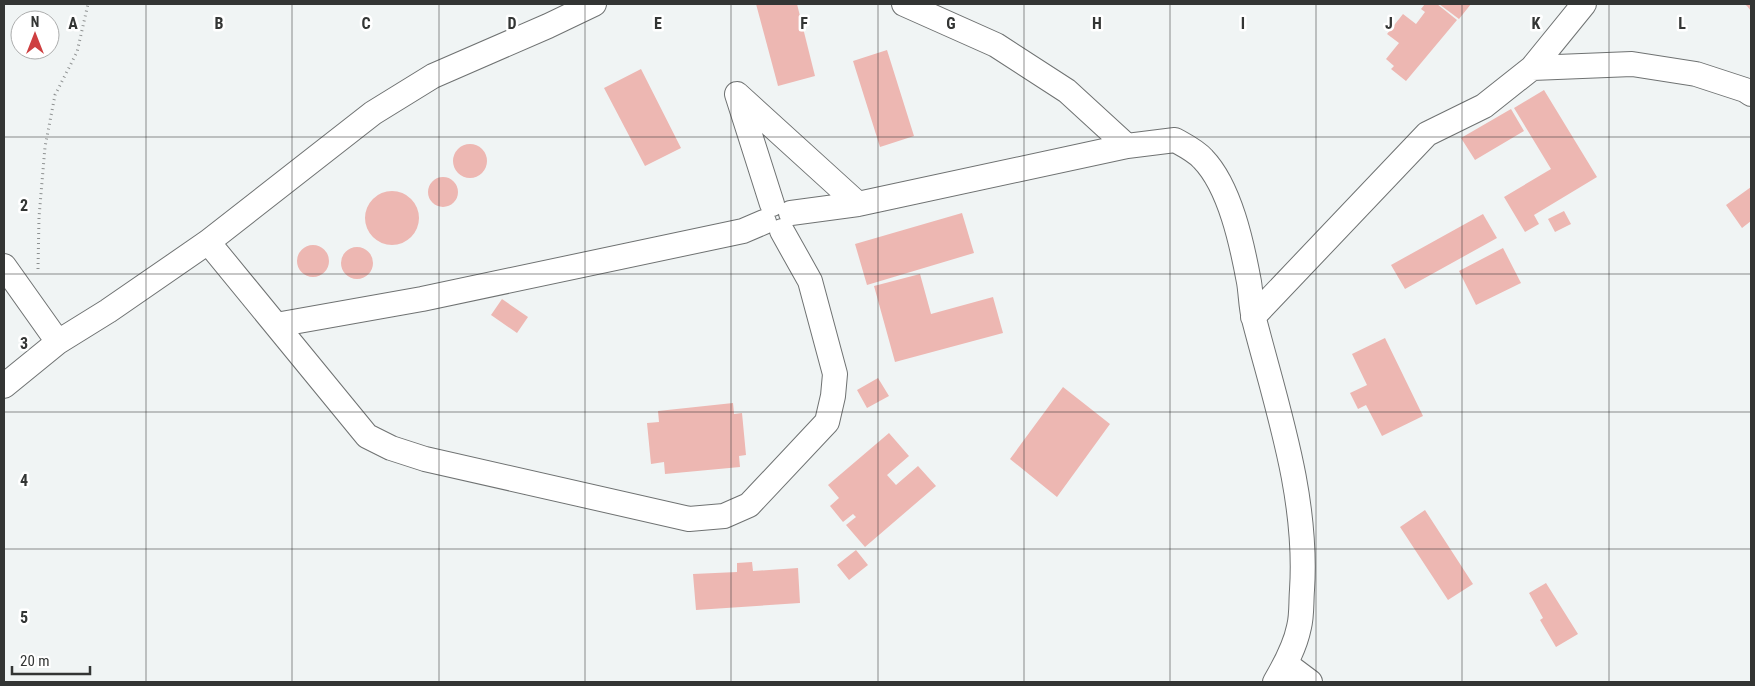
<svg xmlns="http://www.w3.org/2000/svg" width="1755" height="686" viewBox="0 0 1755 686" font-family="'Roboto Condensed',sans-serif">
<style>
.building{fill:#edb7b2}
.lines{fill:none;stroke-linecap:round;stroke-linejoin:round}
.street-casing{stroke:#6f7272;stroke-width:26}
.path{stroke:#8e9191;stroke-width:3;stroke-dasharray:1 4;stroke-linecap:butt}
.street{stroke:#fff;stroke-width:24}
.grid{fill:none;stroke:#333534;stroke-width:1;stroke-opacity:0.55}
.grid-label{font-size:16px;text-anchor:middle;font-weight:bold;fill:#333534;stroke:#fff;stroke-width:5;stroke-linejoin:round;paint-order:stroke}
</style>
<rect width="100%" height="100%" fill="#f0f4f4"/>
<path class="building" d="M756 4H797L815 76 778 86Z
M1425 4H1437L1457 20 1406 81 1391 69 1394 66 1386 59 1399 43 1387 34 1403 14 1416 24 1425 12 1421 9Z
M1439 4H1471L1459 19Z
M1744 4H1751V11L1747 6Z
M887 50 914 136 880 147 853 61Z
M641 69 681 148 645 166 604 88Z
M1544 90 1597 177 1534 215 1539 224 1525 232 1504 197 1551 169 1514 108Z
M1511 109 1524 131 1475 160 1461 138Z
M453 161a17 17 0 1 1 34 0a17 17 0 1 1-34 0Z
M428 192a15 15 0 1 1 30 0a15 15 0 1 1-30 0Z
M1751 187V221L1742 228 1726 205Z
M365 218a27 27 0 1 1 54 0a27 27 0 1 1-54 0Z
M1564 211 1571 224 1555 232 1548 219Z
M962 213 974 253 867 285 855 244Z
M1483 214 1497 238 1405 289 1391 265Z
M297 261a16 16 0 1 1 32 0a16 16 0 1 1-32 0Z
M341 263a16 16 0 1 1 32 0a16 16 0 1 1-32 0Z
M1503 248 1521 283 1476 305 1459 271Z
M920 274 931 314 993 297 1003 333 895 362 874 286Z
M502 299 528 317 517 333 491 315Z
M1385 338 1423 416 1382 436 1366 405 1358 409 1350 393 1367 385 1352 354Z
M878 378 889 396 867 408 857 390Z
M1063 387 1110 424 1057 497 1010 459Z
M733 403 734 414 742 413 746 455 739 456 740 467 665 474 664 462 651 464 647 423 659 422 658 411Z
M889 433 909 456 887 475 896 485 918 466 936 486 865 547 846 525 856 517 853 514 843 522 830 506 839 498 828 485Z
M1425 510 1473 584 1448 600 1400 527Z
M856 550 868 565 849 580 837 565Z
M752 562 753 571 798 568 800 603 696 610 693 574 737 572V563Z
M1546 583 1578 634 1556 647 1540 620 1543 618 1529 593Z"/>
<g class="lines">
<defs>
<path id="street" d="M904 4 996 45 1067 91 1127 146
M1532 68 1632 64 1696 74 1745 90 1751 94
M772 204 737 94 858 204
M791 213 858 204 1127 146 1175 140C1184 145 1196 151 1203 159 1230 187 1242 244 1249 282 1251 294 1251 307 1254 319 1277 408 1308 497 1302 590 1301 602 1302 616 1299 627 1295 647 1285 665 1275 682
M208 242 367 436 391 448 425 459 689 519 724 516 749 505 827 422 833 396 835 374 810 281 782 231
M4 266 58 342
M1253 317 1427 134 1484 106 1532 68 1584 4
M276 325 422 299 743 231 764 222
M4 386 58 342 108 311 208 242 373 113 433 76 548 26 594 4
M1286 664 1310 682"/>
</defs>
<use href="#street" class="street-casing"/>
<path class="path" d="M38 269 39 217 45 147 55 95 77 52 88 4"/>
<use href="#street" class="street"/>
</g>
<path class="grid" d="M146 4V682M292 4V682M439 4V682M585 4V682M731 4V682M878 4V682M1024 4V682M1170 4V682M1316 4V682M1462 4V682M1609 4V682M4 137H1751M4 274H1751M4 412H1751M4 549H1751"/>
<g class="grid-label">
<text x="73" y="29">A</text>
<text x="219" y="29">B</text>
<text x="366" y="29">C</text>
<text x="512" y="29">D</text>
<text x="658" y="29">E</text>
<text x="804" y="29">F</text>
<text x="951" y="29">G</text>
<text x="1097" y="29">H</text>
<text x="1243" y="29">I</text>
<text x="1389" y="29">J</text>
<text x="1536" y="29">K</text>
<text x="1682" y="29">L</text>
<text x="24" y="211">2</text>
<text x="24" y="349">3</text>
<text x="24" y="486">4</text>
<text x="24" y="623">5</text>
</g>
<rect width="1755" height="686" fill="none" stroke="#333534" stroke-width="10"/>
<g transform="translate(35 35)"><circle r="24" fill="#ffffff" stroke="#adaeae"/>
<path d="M0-4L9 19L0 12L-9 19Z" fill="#ce3f40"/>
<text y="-8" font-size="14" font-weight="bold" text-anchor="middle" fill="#333534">N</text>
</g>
<path d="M12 666v8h78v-8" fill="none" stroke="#333534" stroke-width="2.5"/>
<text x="20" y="666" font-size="15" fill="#333534" stroke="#ffffff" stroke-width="4" paint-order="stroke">20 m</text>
</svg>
